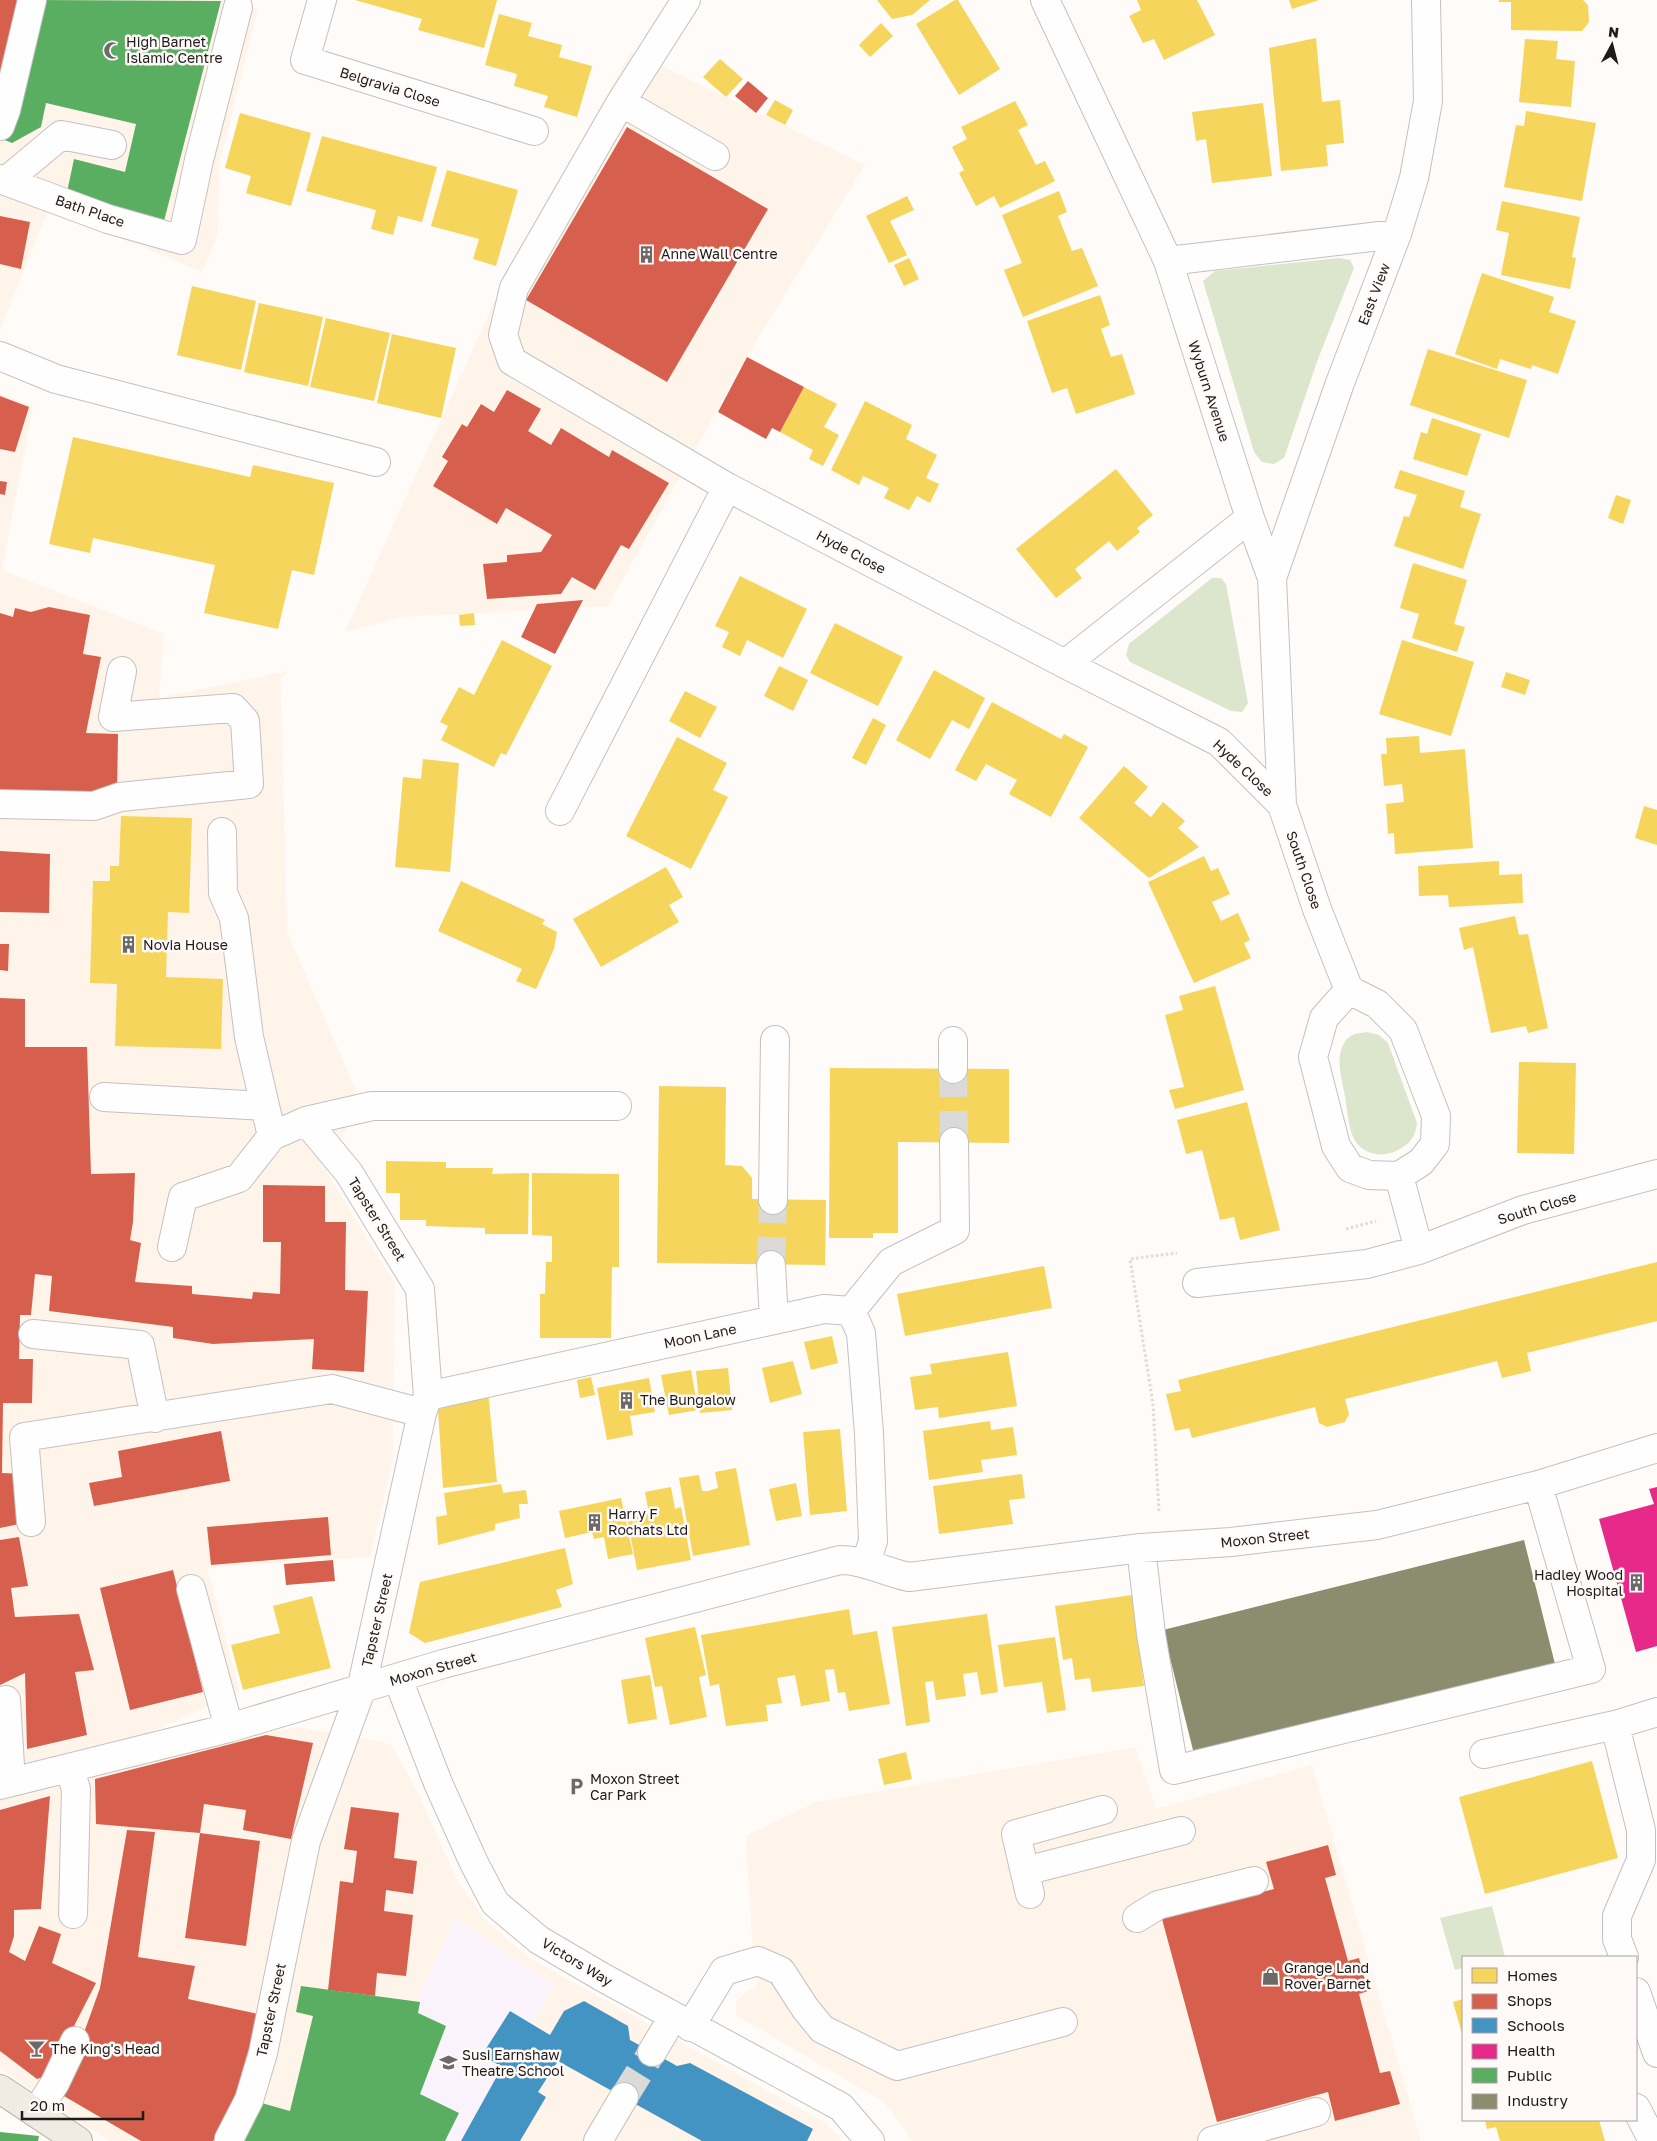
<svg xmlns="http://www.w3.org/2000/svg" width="1657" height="2141" viewBox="0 0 1657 2141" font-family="'Golos Text',sans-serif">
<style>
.commercial{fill:#fff4e9}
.education{fill:#fbf3fb}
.green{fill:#dbe6cd}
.homes{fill:#f6d55c}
.shops{fill:#d6604d}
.schools{fill:#4393c3}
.health{fill:#e7298a}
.public{fill:#5aae61}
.industry{fill:#8c8c6e}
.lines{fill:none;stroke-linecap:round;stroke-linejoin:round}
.minor-tunnel{stroke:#dcdad8;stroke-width:28;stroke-dasharray:28 14;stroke-linecap:butt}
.minor-casing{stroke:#c3c1c0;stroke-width:30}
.major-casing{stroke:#b8b0a2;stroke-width:30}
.path{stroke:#dcdcdb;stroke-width:3;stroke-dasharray:2.5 2.5;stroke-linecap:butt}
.minor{stroke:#fffefe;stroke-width:28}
.major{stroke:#f0ebe3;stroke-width:28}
.labels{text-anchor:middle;stroke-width:5;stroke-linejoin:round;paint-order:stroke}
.poi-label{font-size:14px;fill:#1d1c1b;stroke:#fffaf8;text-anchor:start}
.street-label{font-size:14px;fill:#1d1c1b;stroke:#fffaf8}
</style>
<rect width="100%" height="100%" fill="#fefbf9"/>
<path class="commercial" d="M0 0H222L258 9 219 165 218 235 202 272 49 208 0 330Z
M631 51 865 165 749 353 608 606 401 617 345 632 495 300Z
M0 394 33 406 2 570 164 634 159 698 289 671 281 679 287 932 360 1100 326 1171 395 1284 393 1460 370 1557 207 1568 240 1692 72 1767 299 1727 391 1744 418 1793 457 1880 485 1920 528 1957 824 2122 842 2141H109L33 2092 0 2067Z
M1135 1747 1156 1809 1312 1765 1421 2141H913L884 2102 736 2015V2002L746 1992 757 1988 752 1942 746 1836 816 1802Z"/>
<path class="education" d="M455 1918 554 1986 462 2141H352Z"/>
<path class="green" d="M1339 258 1350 260 1354 268 1318 359 1284 458 1274 464 1262 462 1254 452 1203 281 1215 271Z
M1212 578H1221L1226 584 1248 703 1242 712 1231 711 1130 662 1126 655 1129 644Z
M1367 1032 1379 1035 1388 1043 1417 1123C1415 1138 1410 1144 1396 1151 1379 1159 1358 1153 1352 1134 1348 1123 1347 1108 1345 1096 1342 1079 1335 1059 1344 1043 1349 1034 1358 1033 1367 1032Z
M1492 1906 1505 1957H1463V1968L1455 1970 1440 1918Z"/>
<path class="homes" d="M355 0H497L484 48 418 30 422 19Z
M877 0H930L912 15 892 19Z
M955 0H958L1000 69 959 95 916 24Z
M1137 0H1197L1215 35 1164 60 1154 39 1143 43 1129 16 1141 10Z
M1289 0H1319L1292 9Z
M1499 0H1583L1588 5 1589 22 1582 31 1511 30V2H1499Z
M499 14 532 23 528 36 562 45 559 57 592 66 577 117 544 107 548 96 514 86 517 74 485 65Z
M881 23 893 36 870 57 859 45Z
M1316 38 1322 102 1340 100 1344 143 1326 145 1328 166 1281 171 1269 48Z
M1525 39 1558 41 1556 59 1575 61 1571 107 1519 102Z
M720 59 743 79 726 97 703 77Z
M775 100 793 110 785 125 766 115Z
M1015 101 1028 125 1018 130 1036 165 1045 161 1055 181 1000 208 994 196 976 206 959 173 964 170 952 147 967 139 961 127Z
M1263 103 1272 176 1212 183 1206 139 1196 141 1192 112Z
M1526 111 1596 123 1582 201 1504 187 1516 125 1524 126Z
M240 113 311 133 291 206 246 193 251 176 225 168Z
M322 136 437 167 422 222 398 216 393 235 371 229 376 210 306 191Z
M447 170 518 190 496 266 473 259 479 239 431 226Z
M1059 191 1067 212 1058 216 1072 251 1082 248 1098 286 1023 317 1004 270 1022 263 1002 215Z
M907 196 914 210 890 221 907 255 889 263 866 216Z
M1502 201 1580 217 1572 257 1576 258 1570 289 1501 275 1509 233 1496 230Z
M909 258 919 279 904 286 894 265Z
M1482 273 1554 297 1549 312 1576 321 1558 374 1532 365 1531 369 1500 359 1497 369 1455 354Z
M192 286 256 301 241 370 177 355Z
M1100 295 1110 325 1101 329 1111 357 1122 354 1135 394 1076 414 1067 388 1052 393 1027 321Z
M259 303 323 317 308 386 244 372Z
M326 318 390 333 374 401 310 387Z
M392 334 456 348 441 418 377 403Z
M1428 349 1527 380 1509 438 1410 405Z
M804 387 837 404 824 427 839 435 823 466 809 459 813 450 780 432Z
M865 401 912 425 906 439 937 455 926 478 939 484 930 503 917 496 909 510 884 498 889 488 863 476 859 485 831 470Z
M1432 418 1481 434 1467 476 1413 459 1421 432 1427 434Z
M73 437 250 477 253 465 334 483 314 575 292 570 278 629 204 613 215 565 93 538 90 553 49 544Z
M1116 469 1153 515 1137 528 1140 532 1117 551 1109 541 1075 569 1082 578 1056 598 1016 549Z
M1400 470 1465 491 1460 507 1481 514 1463 569 1394 546 1404 516 1409 517 1417 495 1394 488Z
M1616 495 1631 500 1623 524 1608 518Z
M1413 563 1467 580 1454 624 1465 627 1457 652 1412 638 1419 614 1400 608Z
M740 576 807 609 783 658 747 640 740 656 722 647 729 632 715 626Z
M474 613 475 625 460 626 459 615Z
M835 623 903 657 878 706 810 673Z
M502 640 552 666 506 755 501 753 494 767 441 740 448 726 440 722 459 687 474 695Z
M1402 640 1474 662 1451 736 1379 714Z
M779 666 808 680 793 711 764 696Z
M934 670 985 698 969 729 952 720 930 759 896 740Z
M1506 672 1530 680 1525 695 1501 687Z
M685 691 717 707 700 738 669 721Z
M992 702 1061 739 1064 734 1088 747 1051 817 1009 794 1017 780 986 764 976 781 955 770Z
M873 718 886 725 866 765 852 758Z
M1419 736 1420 753 1465 749 1473 848 1395 854 1394 833 1388 834 1386 804 1404 802 1402 784 1384 786 1381 754H1387L1386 738Z
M677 737 727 763 713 790 728 797 691 869 626 836Z
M423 759 459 763 450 872 395 867 403 777 421 779Z
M1124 766 1148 787 1134 803 1151 817 1163 802 1185 821 1178 828 1199 847 1149 878 1079 818Z
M1644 806 1657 810V845L1635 838Z
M121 816 192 818 189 913 168 912 166 977 223 979 221 1049 115 1046 117 984 90 983 93 881H110V866H119Z
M1204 856 1211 871 1218 868 1230 894 1212 902 1221 921 1238 913 1250 940 1244 943 1251 958 1194 983 1148 882Z
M1499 861V875L1522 874 1523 903 1449 907 1448 895 1419 896 1418 866Z
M666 867 683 897 669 905 679 922 601 967 573 919Z
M461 881 545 920 542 924 557 932 554 949 536 989 516 981 522 969 438 931Z
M1515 916 1519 935 1528 934 1548 1028 1528 1033 1526 1026 1491 1033 1473 947 1464 950 1459 928Z
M1215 986 1244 1090 1175 1109 1169 1090 1184 1087 1165 1015 1183 1010 1179 996Z
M1519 1062 1576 1063 1574 1154 1517 1153Z
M830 1068 1009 1069V1143L898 1142V1233H873V1238H829Z
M659 1086 726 1087 725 1165 742 1166 752 1178V1199L826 1200 825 1265 657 1263Z
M1247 1102 1280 1230 1240 1240 1234 1217 1220 1220 1202 1150 1186 1154 1177 1120Z
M386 1161 446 1162V1168H493L492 1174 529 1173 528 1234H485V1228L426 1226V1220H400V1193H386Z
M532 1173 619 1174V1267H612L611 1338H540V1294H545L546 1262H552V1236L532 1235Z
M1657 1262V1321L1527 1353 1531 1371 1502 1378 1497 1361 1345 1399 1349 1414 1345 1422 1327 1427 1319 1423 1315 1407 1192 1438 1189 1428 1175 1431 1166 1394 1181 1391 1178 1380Z
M1044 1266 1052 1308 905 1336 897 1294Z
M832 1336 838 1363 811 1370 804 1342Z
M1008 1352 1017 1406 939 1418 938 1407 915 1410 910 1377 932 1374 930 1364Z
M793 1361 802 1394 770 1403 762 1368Z
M728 1368 732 1410 700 1413 696 1371Z
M691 1370 698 1410 669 1415 661 1375Z
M591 1377 595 1395 580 1398 577 1380Z
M649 1378 655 1412 630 1416 633 1435 607 1440 597 1388Z
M488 1392 497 1482 443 1488 438 1409Z
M990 1421 991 1430 1013 1427 1017 1455 981 1460 983 1472 929 1480 923 1431Z
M840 1429 847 1511 810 1515 803 1432Z
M736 1468 750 1545 693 1556 679 1478 699 1475 702 1491H708L718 1488 715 1472Z
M1022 1474 1025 1498 1009 1500 1013 1524 939 1534 933 1486Z
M796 1483 802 1516 776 1521 769 1489Z
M501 1484 503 1493 526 1490 528 1504H519L520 1518 495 1524V1530L438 1545 436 1517 447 1515 444 1493Z
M671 1487 675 1509 681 1507 691 1560 637 1570 627 1518 649 1514 645 1492Z
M621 1498 633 1554 608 1559 604 1537 594 1539 592 1532 565 1538 559 1511Z
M565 1548 573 1584 556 1590 562 1607 425 1643 409 1633 420 1582Z
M1132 1595 1144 1686 1092 1692 1090 1678 1075 1680 1072 1658 1063 1660 1055 1606Z
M312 1596 331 1668 243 1690 231 1645 280 1633 273 1606Z
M849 1609 853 1635 877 1631 890 1704 849 1711 845 1692 838 1693 834 1669 825 1670 830 1701 801 1706 795 1675 777 1678 782 1703 766 1705 768 1721 726 1726 719 1684 710 1686 701 1635Z
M987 1614 998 1692 981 1695 977 1672 963 1674 966 1696 936 1700 933 1681 925 1682 930 1722 906 1726 892 1627Z
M695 1627 706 1675 699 1677 707 1717 670 1725 662 1686 655 1687 645 1638Z
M1055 1637 1066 1710 1047 1713 1042 1682 1004 1687 998 1645Z
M650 1675 657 1719 628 1724 621 1680Z
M906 1752 912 1779 884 1785 878 1759Z
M1592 1761 1618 1858 1485 1894 1459 1797Z
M1463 1999V2037L1453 2002Z
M1485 2120H1599L1605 2141H1500L1496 2127 1487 2129Z"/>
<path class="shops" d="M0 0H26L0 108Z
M748 81 768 98 756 113 735 96Z
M627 127 768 209 667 382 526 300Z
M0 216 30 222 21 269 0 264Z
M747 357 804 387 780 432 772 428 766 439 718 412Z
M507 390 541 409 528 431 551 445 561 428 609 457 612 450 669 483 629 549 621 545 595 590 572 577 561 594 487 599 483 564 507 562V555L541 552 552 535 506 508 497 524 433 486 448 461 442 457 462 424 467 427 481 404 494 412Z
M0 396 29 407 15 452 0 449Z
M0 481 7 482 5 495 0 494Z
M583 600 555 654 521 637 537 604Z
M49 607 90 615 83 654 101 657 86 733 118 734 117 794H0V613L13 617 15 608 31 612Z
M0 851 50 854 49 913 0 912Z
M0 944H9L8 971 0 970Z
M0 998 25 999V1047H87L91 1174 135 1173 133 1222 130 1240 141 1243 135 1282 192 1286V1294L252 1299 253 1292 280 1294 281 1242H263V1185L325 1186V1222H346L345 1290 368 1291 364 1372 312 1369 314 1339 213 1344 173 1338V1327L49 1311 52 1276 35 1274 31 1315H20L19 1359H33L32 1403H3L2 1473 24 1474V1523L0 1528Z
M221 1431 230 1481 94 1506 89 1483 122 1477 118 1451Z
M328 1517 331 1555 211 1565 207 1527Z
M19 1537 28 1586 11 1588 15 1617 79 1614 94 1670 75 1672 87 1735 27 1749 25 1673 0 1685V1540Z
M333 1560 335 1581 286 1585 284 1564Z
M173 1570 203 1692 130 1710 100 1588Z
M266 1735 313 1743 291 1839 243 1830 246 1810 204 1804 200 1833 260 1841 246 1946 185 1938 200 1833 96 1824 95 1779Z
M50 1796 41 1909 14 1910V1936L9 1952 25 1961 39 1926 61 1934 52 1963 96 1983 49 2075 37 2079 0 2051V1810Z
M351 1807 399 1813 394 1858 417 1861 413 1894 386 1890 384 1911 413 1915 406 1976 377 1973 375 1996 328 1990 340 1881 353 1883 357 1851 344 1849Z
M127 1830 155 1832 138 1957 195 1966 188 1999 258 2014 240 2097 213 2141H141L57 2092 81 2041 100 1988Z
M1328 1845 1336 1875 1325 1878 1348 1961 1359 1958 1368 1991 1359 1994 1380 2073 1390 2071 1400 2104 1335 2121 1328 2092 1217 2122 1162 1919 1274 1889 1266 1862Z"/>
<path class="schools" d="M584 2001 628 2026 630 2040 652 2052 677 2066 690 2063 813 2129 807 2141H702L558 2061 538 2092 546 2097 520 2141H461L502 2067 482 2055 510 2011 550 2035 564 2011Z"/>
<path class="health" d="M1657 1487V1646L1636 1652 1599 1519 1654 1504 1649 1489Z"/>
<path class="public" d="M37 0 221 1 164 221 67 192 74 159 125 172 136 124 46 103 41 127 12 143 2 139Z
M301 1986 420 2002 418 2013 446 2026 420 2094 459 2113 445 2141H245L258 2102 290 2111 313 2016 296 2012Z
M0 2132 39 2136 38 2141H0Z"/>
<path class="industry" d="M1524 1540 1557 1672 1196 1762 1163 1630Z"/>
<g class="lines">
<path class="minor-tunnel" d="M953 1069 954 1142
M771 1265 773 1200
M624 2097 652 2052"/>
<defs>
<path id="minor" d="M322 0 305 60 534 131
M686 0 621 102 514 288 503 335 512 361 727 487
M1045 0 1168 261 1250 518 1272 578 1282 805 1317 909 1349 990 1324 1018 1313 1057 1336 1146 1350 1168 1369 1175 1399 1176 1419 1250
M621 102 715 156
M0 126 6 110 32 0
M0 179 108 219 182 240 199 160 238 7
M6 181 61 135 112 145
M1168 261 1397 234
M0 356 56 379 376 462
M1272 578 1340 383 1397 234 1414 178 1428 101 1426 0
M1065 664 1250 518
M0 804 94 806 120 797 249 784 245 721 233 708 113 717 122 671
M560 811 727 487 1065 664 1219 742 1282 805
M222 832 223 893 234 918 249 1037 272 1136
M1349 990 1377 1004 1403 1030 1436 1116 1435 1144 1421 1162 1399 1176
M953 1041V1069
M104 1097 264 1106
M306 1121 372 1106H617
M773 1200 775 1040
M172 1247 183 1197 239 1178 272 1136 306 1121 349 1173 420 1289 428 1396 422 1413 361 1690 306 1841 263 2053 249 2100 229 2139
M771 1265 774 1320
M1197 1283 1367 1264 1419 1250 1523 1210 1657 1174
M851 1311 891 1262 955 1230 954 1142
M33 1334 140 1345 155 1418
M428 1396 824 1309 851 1311 861 1333 869 1433 873 1541 866 1563
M31 1522 24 1437 332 1389 422 1413
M1141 1548 1151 1634 1174 1770 1591 1669 1538 1485
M191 1589 229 1728
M398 1679 438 1783 474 1863 495 1903 539 1940 602 1977 841 2107 870 2141
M6 1700 11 1782
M1484 1754 1615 1725
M69 1768 76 1789 73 1914
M0 1785 229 1728 443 1664 840 1560C864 1560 885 1572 909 1577L1141 1548 1231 1542 1377 1525 1538 1485 1657 1448
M1025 1871 1181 1831
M1030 1894 1016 1834 1103 1810
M1137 1918 1158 1905 1254 1881
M1624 1957 1617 1939V1916L1641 1860V1830L1615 1725 1657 1712
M1636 1992 1657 2053
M690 2027 724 1971 758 1961 781 1971 805 2008 822 2029 897 2066 1063 2022
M652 2052 673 2017
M1636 2108 1653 2141
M36 2113 55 2083 75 2041
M598 2141 624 2097
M1212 2141 1316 2112"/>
<path id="major" d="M0 2089 78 2141"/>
</defs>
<use href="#minor" class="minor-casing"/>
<use href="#major" class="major-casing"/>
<path class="path" d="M1346 1229 1376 1221
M1159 1511 1153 1404 1130 1259 1177 1253"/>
<use href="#minor" class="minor"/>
<use href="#major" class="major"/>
</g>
<defs>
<symbol id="mosque-bare" viewBox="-9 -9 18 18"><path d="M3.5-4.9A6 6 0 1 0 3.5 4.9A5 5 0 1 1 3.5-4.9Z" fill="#6c6a69" stroke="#fffaf8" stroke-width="2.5" paint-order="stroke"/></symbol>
<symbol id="building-bare" viewBox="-9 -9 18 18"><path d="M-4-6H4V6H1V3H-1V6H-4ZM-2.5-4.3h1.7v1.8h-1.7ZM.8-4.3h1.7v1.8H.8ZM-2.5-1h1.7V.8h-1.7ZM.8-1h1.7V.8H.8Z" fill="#6c6a69" stroke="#fffaf8" stroke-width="2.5" paint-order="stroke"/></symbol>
<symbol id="parking-bare" viewBox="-9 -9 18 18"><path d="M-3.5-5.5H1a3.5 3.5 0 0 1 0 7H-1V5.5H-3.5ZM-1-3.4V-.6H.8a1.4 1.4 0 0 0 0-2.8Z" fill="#6c6a69" stroke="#fffaf8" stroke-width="2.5" paint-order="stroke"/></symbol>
<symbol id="shop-bare" viewBox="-9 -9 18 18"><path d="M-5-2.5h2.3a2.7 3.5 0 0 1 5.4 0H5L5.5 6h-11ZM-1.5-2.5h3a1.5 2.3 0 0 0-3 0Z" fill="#6c6a69" stroke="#fffaf8" stroke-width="2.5" paint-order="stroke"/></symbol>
<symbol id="bar-bare" viewBox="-9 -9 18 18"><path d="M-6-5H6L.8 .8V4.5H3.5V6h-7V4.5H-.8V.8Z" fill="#6c6a69" stroke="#fffaf8" stroke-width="2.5" paint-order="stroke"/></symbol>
<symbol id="school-bare" viewBox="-9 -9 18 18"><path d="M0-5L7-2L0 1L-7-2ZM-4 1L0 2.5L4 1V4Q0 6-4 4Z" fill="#6c6a69" stroke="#fffaf8" stroke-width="2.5" paint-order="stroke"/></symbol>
</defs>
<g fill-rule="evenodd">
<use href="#mosque-bare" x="100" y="38" width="25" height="25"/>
<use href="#building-bare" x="634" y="242" width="25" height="25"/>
<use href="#building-bare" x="116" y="932" width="25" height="25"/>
<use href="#building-bare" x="614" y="1388" width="25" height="25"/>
<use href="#building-bare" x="582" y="1510" width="25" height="25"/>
<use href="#building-bare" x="1624" y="1570" width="25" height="25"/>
<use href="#parking-bare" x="564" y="1774" width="25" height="25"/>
<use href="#shop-bare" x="1258" y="1964" width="25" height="25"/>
<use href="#bar-bare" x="24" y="2036" width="25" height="25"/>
<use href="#school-bare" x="436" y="2050" width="25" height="25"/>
</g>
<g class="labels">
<g class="poi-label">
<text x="126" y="47">High Barnet<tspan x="126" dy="16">Islamic Centre</tspan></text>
<text x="661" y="259">Anne Wall Centre</text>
<text x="143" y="950">Novia House</text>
<text x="640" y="1405">The Bungalow</text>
<text x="608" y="1519">Harry F<tspan x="608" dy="16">Rochats Ltd</tspan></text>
<text x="1623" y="1580" text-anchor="end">Hadley Wood<tspan x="1623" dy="16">Hospital</tspan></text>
<text x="590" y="1784">Moxon Street<tspan x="590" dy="16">Car Park</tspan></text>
<text x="1284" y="1973">Grange Land<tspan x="1284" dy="16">Rover Barnet</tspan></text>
<text x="51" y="2054">The King's Head</text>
<text x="462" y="2060">Susi Earnshaw<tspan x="462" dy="16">Theatre School</tspan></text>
</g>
<g class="street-label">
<text transform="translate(390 87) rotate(17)" y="5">Belgravia Close</text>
<text transform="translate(90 211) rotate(19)" y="5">Bath Place</text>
<text transform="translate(1374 294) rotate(-69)" y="5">East View</text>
<text transform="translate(1209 391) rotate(72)" y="5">Wyburn Avenue</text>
<text transform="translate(851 552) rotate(28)" y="5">Hyde Close</text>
<text transform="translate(1243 768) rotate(43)" y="5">Hyde Close</text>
<text transform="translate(1304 870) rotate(71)" y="5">South Close</text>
<text transform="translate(1537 1208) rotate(-17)" y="5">South Close</text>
<text transform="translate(377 1219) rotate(58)" y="5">Tapster Street</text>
<text transform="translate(700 1336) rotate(-12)" y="5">Moon Lane</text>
<text transform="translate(1265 1538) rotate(-6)" y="5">Moxon Street</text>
<text transform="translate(377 1620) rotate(-77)" y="5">Tapster Street</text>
<text transform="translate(433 1669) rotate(-16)" y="5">Moxon Street</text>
<text transform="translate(577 1962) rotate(31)" y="5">Victors Way</text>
<text transform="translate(271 2010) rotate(-78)" y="5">Tapster Street</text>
</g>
</g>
<rect x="1462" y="1956" width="175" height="165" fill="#fffaf8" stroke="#a5a1a0"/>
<rect x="1472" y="1968" width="25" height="15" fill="#f6d55c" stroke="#a5a1a0"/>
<text x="1507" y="1981" font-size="15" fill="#1d1c1b">Homes</text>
<rect x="1472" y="1994" width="25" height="15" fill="#d6604d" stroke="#a5a1a0"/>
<text x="1507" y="2006" font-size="15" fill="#1d1c1b">Shops</text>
<rect x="1472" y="2018" width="25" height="15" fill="#4393c3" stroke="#a5a1a0"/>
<text x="1507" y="2031" font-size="15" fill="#1d1c1b">Schools</text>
<rect x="1472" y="2044" width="25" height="15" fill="#e7298a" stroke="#a5a1a0"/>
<text x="1507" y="2056" font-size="15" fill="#1d1c1b">Health</text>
<rect x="1472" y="2068" width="25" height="15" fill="#5aae61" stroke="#a5a1a0"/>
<text x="1507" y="2081" font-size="15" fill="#1d1c1b">Public</text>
<rect x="1472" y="2094" width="25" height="15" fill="#8c8c6e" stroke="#a5a1a0"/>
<text x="1507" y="2106" font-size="15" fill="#1d1c1b">Industry</text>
<g transform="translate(1612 45) rotate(7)" stroke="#fffaf8" stroke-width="4" paint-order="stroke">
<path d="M0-4L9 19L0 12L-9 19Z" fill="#1d1c1b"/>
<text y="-8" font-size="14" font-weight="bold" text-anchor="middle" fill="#1d1c1b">N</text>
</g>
<path d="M22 2111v8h121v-8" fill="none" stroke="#1d1c1b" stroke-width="2.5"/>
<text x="30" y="2111" font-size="15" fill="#1d1c1b" stroke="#fffaf8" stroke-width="4" paint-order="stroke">20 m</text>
</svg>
